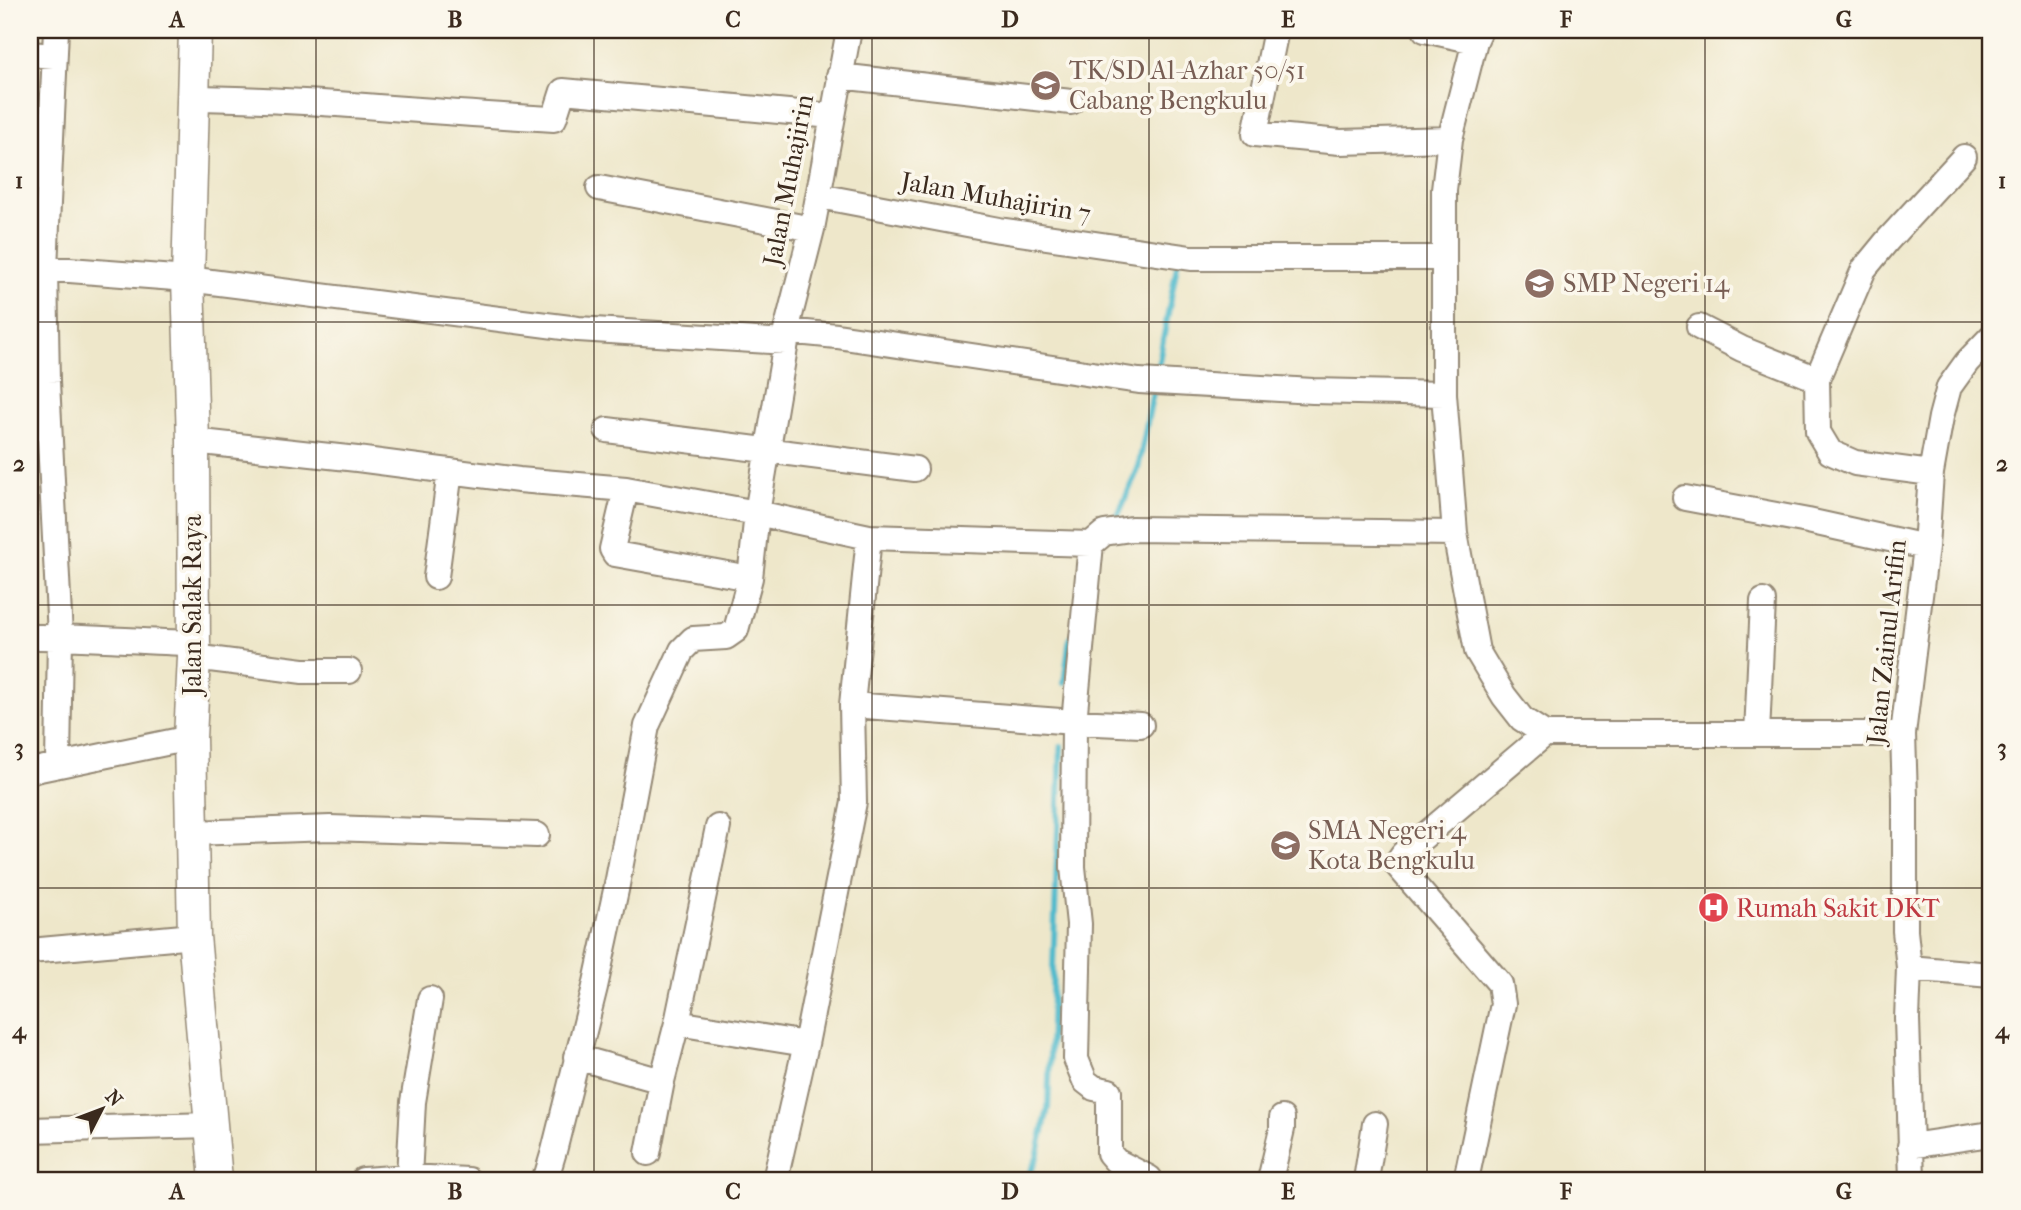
<svg xmlns="http://www.w3.org/2000/svg" width="2021" height="1210" viewBox="0 0 2021 1210" font-family="'IM FELL French Canon',serif">
<style>
.lines{fill:none;stroke-linecap:round;stroke-linejoin:round}
.stream{stroke:#50bacc;stroke-width:6}
.minor-casing{stroke:#948874;stroke-width:28}
.major-casing{stroke:#948874;stroke-width:35}
.minor{stroke:#fff;stroke-width:24}
.major{stroke:#fff;stroke-width:32}
.grid{fill:none;stroke:#3b2a1e;stroke-width:2;stroke-opacity:0.55}
.labels{text-anchor:middle;stroke-width:7;stroke-linejoin:round;paint-order:stroke}
.education-label{font-size:26px;fill:#785e54;stroke:#fbf7ec;text-anchor:start}
.street-label{font-size:26px;fill:#3b2a1e;stroke:#fbf7ec}
.health-label{font-size:26px;fill:#be3a42;stroke:#fbf7ec;text-anchor:start}
.neatline{fill:none;stroke:#3b2a1e;stroke-width:2.5}
.grid-label{font-size:23px;text-anchor:middle;font-weight:bold;fill:#3b2a1e}
</style>
<rect width="100%" height="100%" fill="#fbf7ec"/>
<filter id="ink" filterUnits="userSpaceOnUse"><feTurbulence type="fractalNoise" baseFrequency=".0143" numOctaves="2"/><feDisplacementMap in="SourceGraphic" scale="14" xChannelSelector="R" yChannelSelector="G"/><feConvolveMatrix kernelMatrix="1 2 1 2 8 2 1 2 1" color-interpolation-filters="sRGB"/></filter>
<filter id="wash" filterUnits="userSpaceOnUse"><feTurbulence type="fractalNoise" baseFrequency=".00686" numOctaves="4" result="noise"/><feDisplacementMap in="SourceGraphic" scale="28" xChannelSelector="R" yChannelSelector="G"/><feGaussianBlur stdDeviation="1.57" result="paint"/><feColorMatrix in="noise" values="0 0 0 0 0 0 0 0 0 0 0 0 0 0 0 0 0 1.4 0 .05"/><feComposite in="paint" operator="in"/></filter>
<g filter="url(#wash)">
<rect width="100%" height="100%" fill="#eee7ca"/>
<g class="lines">
<path class="stream" d="M1156 377 1178 260
M1103 523 1118 515 1138 469 1154 387
M1064 683 1070 638
M1027 1180 1037 1157 1048 1108 1061 746"/>
</g>
</g>
<g filter="url(#ink)">
<g class="lines">
<defs>
<path id="minor" d="M56 30 45 268 47 382 60 636 58 764
M1276 30 1255 134 1340 142 1450 139
M1425 30 1475 41
M1480 30 1475 41 1450 139 1444 190V394L1455 533 1477 651 1504 696 1522 719 1545 734H1903
M30 54 54 56
M839 76 1071 102
M192 98C313 99 433 113 554 119L563 91 832 116
M599 188 812 229
M819 196 999 230 1191 258H1443
M30 267 188 279 578 329 786 342
M1699 327 1742 349 1817 379
M786 331 837 336 1139 381 1313 391 1444 394
M607 430 915 469
M193 441 357 459 519 480 626 489 757 513 869 537 1091 544 1104 533 1131 529 1455 533
M1931 473 1855 463 1830 452 1818 432 1817 379 1864 269 1887 241 1964 157
M626 489 612 549 615 554 750 578
M1685 498 1808 521 1926 547
M1091 544 1074 722 1073 867 1079 924 1076 1059 1085 1081 1094 1088 1109 1091V1153L1116 1161 1149 1178V1180
M436 577 450 471
M30 637C84 636 139 642 193 643
M194 657 303 671H349
M852 705 1074 722 1141 725
M1757 734 1763 601
M30 771 190 738
M192 833 330 828 537 835
M30 951 194 936
M1909 968 1991 975
M677 1023 806 1044
M576 1057 662 1081
M30 1130 211 1125
M1910 1146 1991 1134
M648 1153 662 1081 677 1023 718 827
M409 1177 413 1102 430 999
M363 1180 409 1177 468 1180
M542 1180 546 1178 554 1151 595 987 616 890 647 726 682 650 693 639 726 637 736 630 750 578 757 513 786 342V331L812 229 849 30
M775 1180 806 1044 854 802 852 705 869 537
M1270 1180 1282 1129V1118
M1366 1180 1375 1124
M1466 1180 1503 1004 1500 984 1398 866V861L1403 854 1545 734
M1912 1180 1907 1019 1909 968 1905 931V797L1903 734 1926 547 1931 473 1941 417 1949 387 1967 362 1991 337"/>
<path id="major" d="M195 30 188 279 193 441 194 657 190 738 192 833 194 936 216 1180"/>
</defs>
<use href="#minor" class="minor-casing"/>
<use href="#major" class="major-casing"/>
<use href="#minor" class="minor"/>
<use href="#major" class="major"/>
</g>
</g>
<path class="grid" d="M316 30V1180M594 30V1180M872 30V1180M1149 30V1180M1427 30V1180M1705 30V1180M30 322H1991M30 605H1991M30 888H1991"/>
<defs>
<symbol id="school-disc" viewBox="-11 -11 22 22"><circle r="9.5" fill="#8d6e63" stroke="#fbf7ec"/><path d="M0-5L7-2L0 1L-7-2ZM-4 1L0 2.5L4 1V4Q0 6-4 4Z" fill="#fff"/></symbol>
<symbol id="hospital-disc" viewBox="-11 -11 22 22"><circle r="9.5" fill="#e0444e" stroke="#fbf7ec"/><path d="M-5-5h3v3.5h4V-5h3V5h-3V1.5h-4V5h-3Z" fill="#fff"/></symbol>
</defs>
<g fill-rule="evenodd">
<use href="#school-disc" x="1028" y="68" width="35" height="35"/>
<use href="#school-disc" x="1522" y="266" width="35" height="35"/>
<use href="#school-disc" x="1268" y="828" width="35" height="35"/>
<use href="#hospital-disc" x="1696" y="890" width="35" height="35"/>
</g>
<g class="labels">
<g class="education-label">
<text x="1069" y="79">TK/SD Al-Azhar 50/51<tspan x="1069" dy="30">Cabang Bengkulu</tspan></text>
<text x="1563" y="292">SMP Negeri 14</text>
<text x="1308" y="839">SMA Negeri 4<tspan x="1308" dy="30">Kota Bengkulu</tspan></text>
</g>
<g class="street-label">
<text transform="translate(788 180) rotate(-79)" y="9">Jalan Muhajirin</text>
<text transform="translate(996 197) rotate(10)" y="9">Jalan Muhajirin 7</text>
<text transform="translate(192 605) rotate(-90)" y="9">Jalan Salak Raya</text>
<text transform="translate(1886 642) rotate(-84)" y="9">Jalan Zainul Arifin</text>
</g>
<g class="health-label">
<text x="1736" y="917">Rumah Sakit DKT</text>
</g>
</g>
<rect width="2021" height="1210" fill="none" stroke="#fbf7ec" stroke-width="77"/>
<g transform="translate(102 1109) rotate(48)" stroke="#fbf7ec" stroke-width="5" paint-order="stroke">
<path d="M0-5L12 26L0 18L-12 26Z" fill="#3b2a1e"/>
<text y="-10" font-size="19" font-weight="bold" text-anchor="middle" fill="#3b2a1e">N</text>
</g>
<rect x="38" y="38" width="1944" height="1134" class="neatline"/>
<g class="grid-label">
<text x="177" y="27">A</text>
<text x="455" y="27">B</text>
<text x="733" y="27">C</text>
<text x="1010" y="27">D</text>
<text x="1288" y="27">E</text>
<text x="1566" y="27">F</text>
<text x="1844" y="27">G</text>
<text x="19" y="188">1</text>
<text x="2002" y="188">1</text>
<text x="19" y="471">2</text>
<text x="2002" y="471">2</text>
<text x="19" y="755">3</text>
<text x="2002" y="755">3</text>
<text x="19" y="1038">4</text>
<text x="2002" y="1038">4</text>
<text x="177" y="1199">A</text>
<text x="455" y="1199">B</text>
<text x="733" y="1199">C</text>
<text x="1010" y="1199">D</text>
<text x="1288" y="1199">E</text>
<text x="1566" y="1199">F</text>
<text x="1844" y="1199">G</text>
</g>
</svg>
